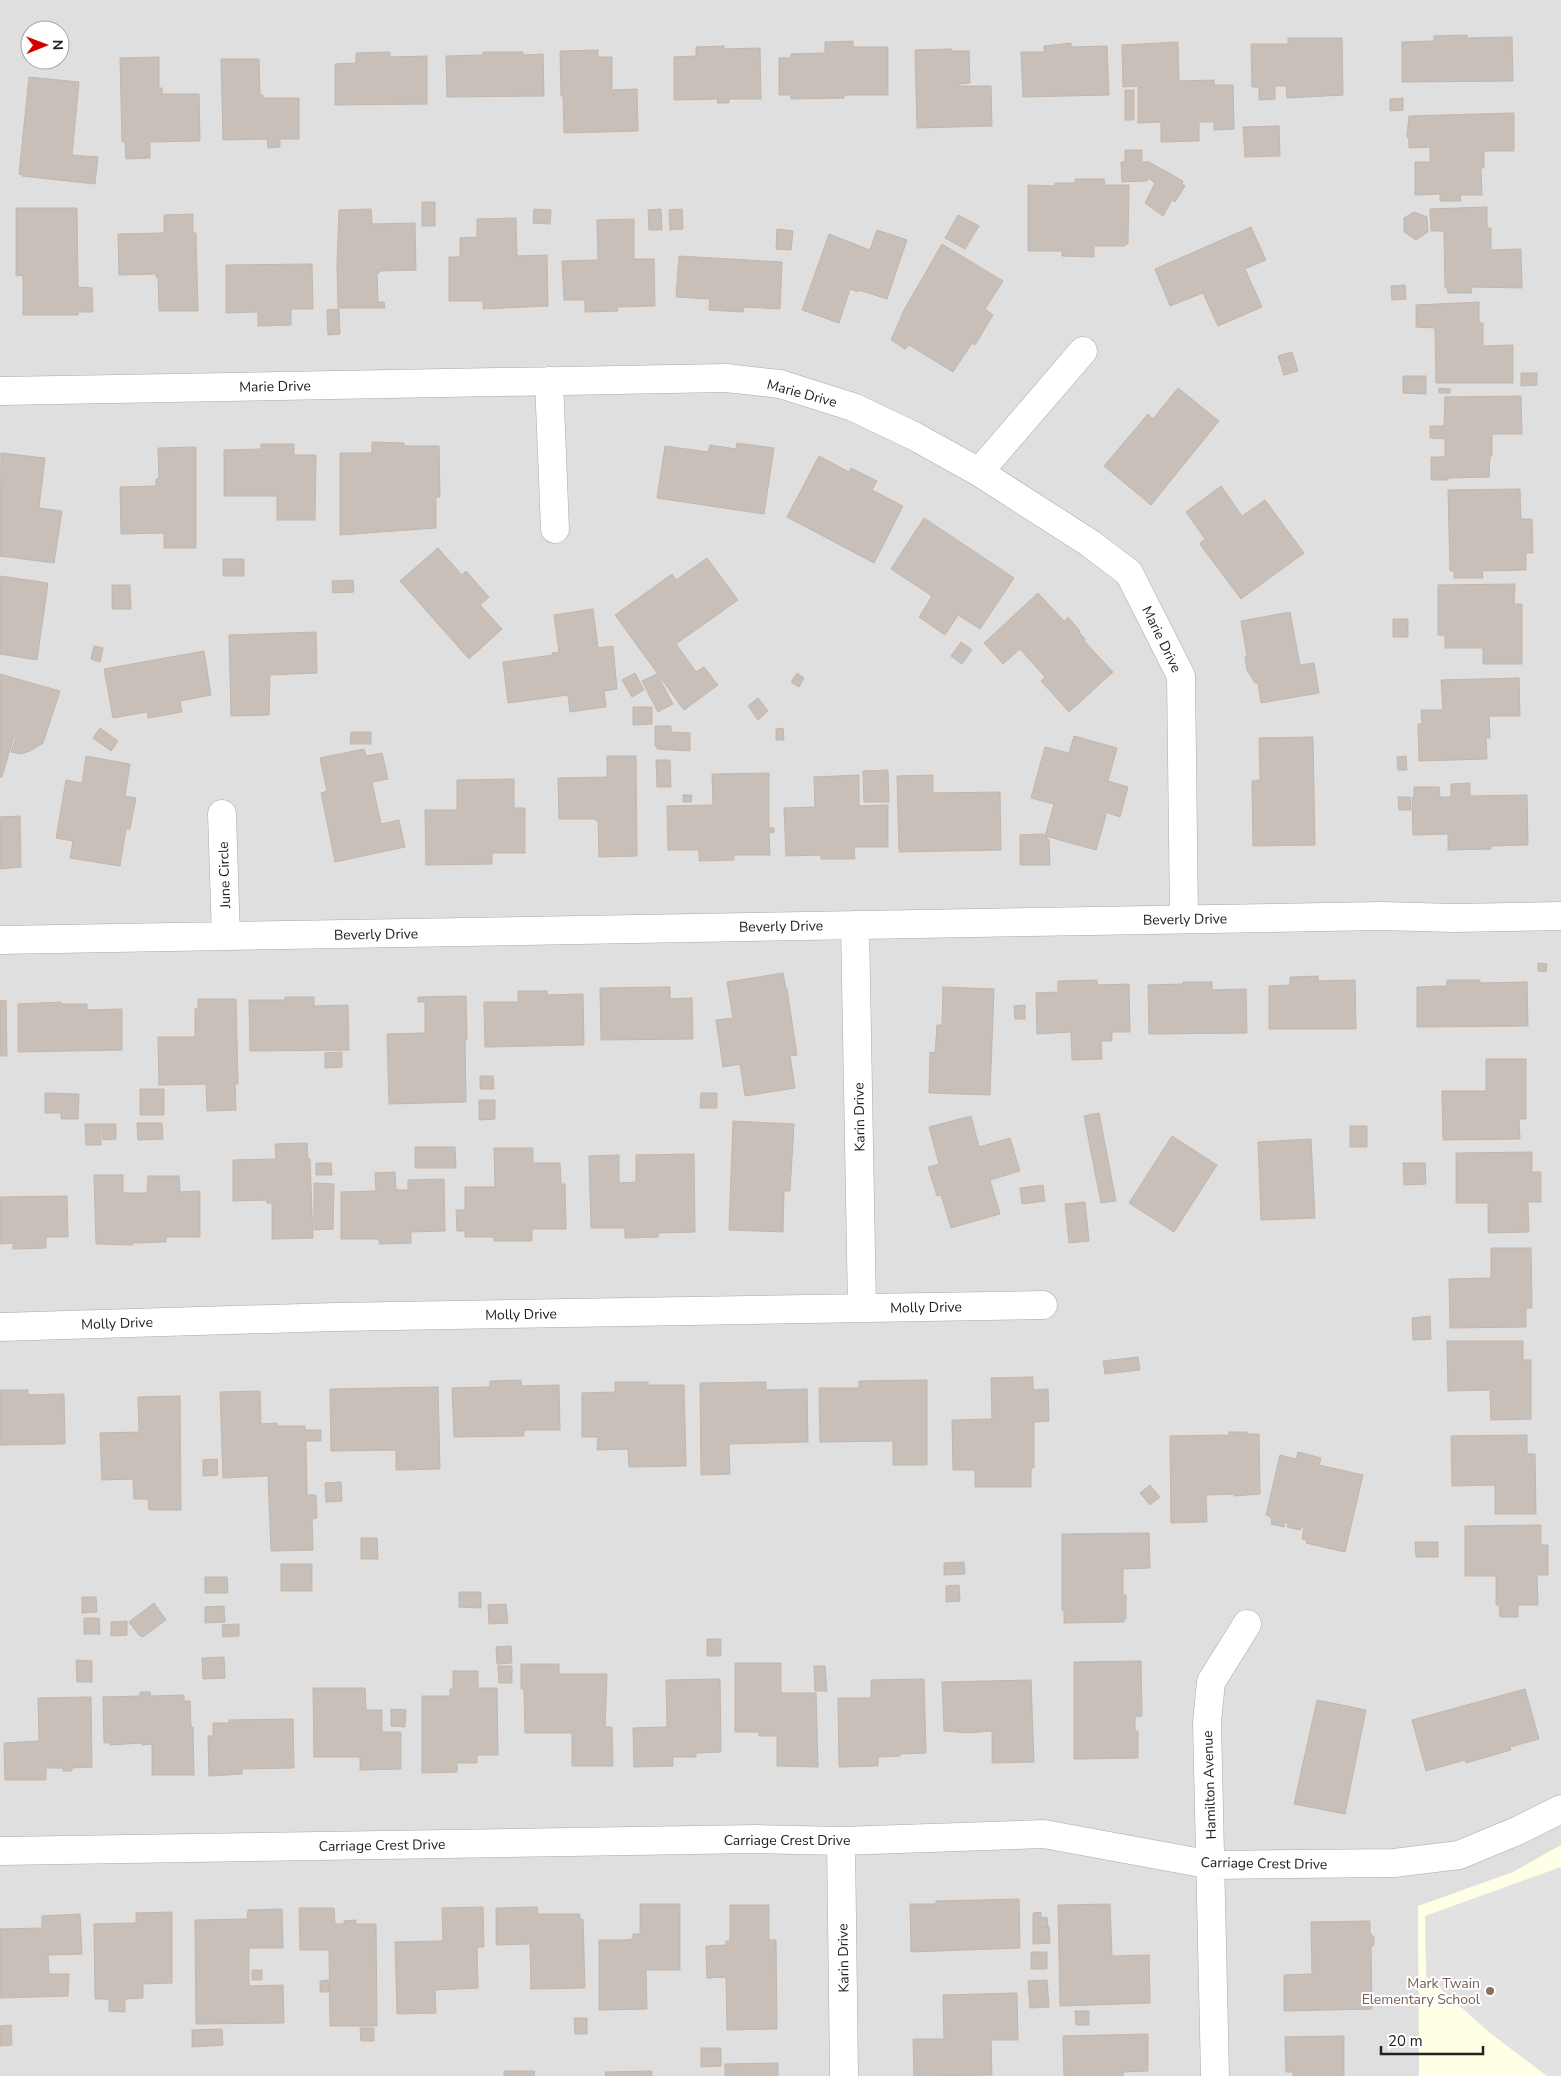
<svg xmlns="http://www.w3.org/2000/svg" width="1561" height="2076" viewBox="0 0 1561 2076" font-family="'Nunito Sans',sans-serif">
<style>
.residential{fill:#e0dfdf;fill-rule:evenodd}
.education{fill:#ffffe5}
.parking{fill:#e2e2e2}
.building{fill:#c7bfb8;stroke:#c4b6ab}
.lines{fill:none;stroke-linecap:round;stroke-linejoin:round}
.minor-casing{stroke:#a9a9a9;stroke-width:29}
.minor{stroke:#fff;stroke-width:28}
.education-dot{fill:#8d6e63;stroke:#fff;stroke-width:2}
.labels{text-anchor:middle;stroke-width:4;stroke-linejoin:round;paint-order:stroke}
.street-label{font-size:14px;fill:#222;stroke:#fff}
.education-label{font-size:14px;fill:#785e54;stroke:#fff;text-anchor:end}
</style>
<rect width="100%" height="100%" fill="#f2efe9"/>
<path class="residential" d="M0 0H1561V2076H0ZM30 30H60V60H30Z"/>
<path class="education" d="M1561 1845V2076H1419L1418 1906 1513 1872Z"/>
<path class="parking" d="M1561 1867V2076H1547L1490 2033 1426 1976 1425 1916Z"/>
<path class="building" d="M1467 35V38L1512 37 1513 81 1402 82V42L1434 41V36Z
M1288 38H1342L1343 95 1287 98 1286 86H1275V99L1259 100V87H1252L1251 44H1288Z
M853 41V47H888V95H844V98L791 99V95H779V58H791V54L825 53V42Z
M1178 42 1179 81 1214 80V85H1233L1234 129 1214 130V122H1199V141L1161 142V122L1138 123V86L1123 87 1122 45Z
M1071 43V47L1107 46 1109 95 1023 97 1021 52H1044V46Z
M724 46V49L760 48 761 99H729V103H717L718 99 674 100V57L696 56V47Z
M951 49 952 51H969L970 83 959 84V86H991L992 126 917 128 915 50Z
M598 50V57H612V87L611 90 637 89 638 131 564 133 563 96H561L560 51Z
M390 52V57L427 56V104L335 105V64L356 63V53Z
M483 52H523V55L543 54 544 96 447 97 446 56 483 55Z
M159 57V88H162V94H199L200 141 150 142V158L126 159 125 142H122L120 58Z
M221 59H259L260 95H263V98H299V139H280V147L268 148 267 139 223 140Z
M29 77 79 82 72 155 98 157 95 184 22 176 23 175 19 174Z
M1125 90H1134V120H1125Z
M1403 98V110L1390 111V99Z
M1514 113V151H1484V168H1481L1482 195H1460L1461 201H1440V194L1415 195V162H1430V147L1409 148V140L1407 136 1409 116Z
M1279 126 1280 156 1245 157 1243 127Z
M1125 150H1142V162H1149L1183 181 1182 184 1185 186 1175 202 1172 200 1163 216 1145 203 1155 183 1148 178 1147 181 1122 182 1121 162H1125Z
M1075 179H1104L1105 185H1129L1128 243 1125 246H1094V257L1062 256V251H1028V185L1055 186V183H1075Z
M422 202H435V226H422Z
M1487 207V228H1491V250L1521 249 1522 288 1471 287 1472 293H1448L1447 287 1445 288 1444 231H1431L1430 209Z
M16 208H77L78 287 92 288 93 312H78V315H23V275L16 276Z
M371 209 372 224 415 223 416 270 379 271V273H377L378 302H384L385 308H338L337 265 339 210Z
M534 209 551 210 550 224 533 223Z
M661 209 662 230H649L648 210Z
M682 209 683 229 670 230 669 210Z
M1414 212 1427 217 1428 232 1416 240 1404 232V218Z
M193 214V233H196L198 311H159L158 277H156V274L119 275 118 234 164 233V215Z
M958 215 979 226 965 249 945 238Z
M516 218 517 256 547 255 548 306 483 309V301H449V257H460V238L477 237V219Z
M634 219V259H654L655 306 617 307 618 311 585 312V300H564L562 261 598 260 597 220Z
M1251 227 1266 260 1245 269 1262 307 1218 326 1203 293 1170 306 1155 269Z
M777 229 793 231 791 250 776 249Z
M877 230 907 240 887 299 859 290 858 292 850 289 839 323 802 310 829 234 870 250Z
M942 244 1003 281 985 309 993 315 975 345 972 343 953 372 909 345 905 349 891 340 904 310Z
M679 256 782 262 780 309 744 307 743 312 709 310 710 299 676 297Z
M312 264 313 309H291V325L258 326V312L226 313V265Z
M1405 285 1406 299 1392 300 1391 286Z
M1479 302V323H1483V346L1513 345V383H1436L1435 328 1416 327V305Z
M339 309 340 334 328 335 327 310Z
M1292 352 1298 371 1284 375 1278 356Z
M1521 373H1537V385L1521 386Z
M1403 376H1426V394L1403 393Z
M1178 388 1219 421 1151 505 1104 466 1148 414 1153 419Z
M1439 388 1450 389V393H1439Z
M1521 396 1522 434H1492V456H1490L1489 477 1448 478V480H1431V457H1445V439L1430 438V426H1444L1445 397Z
M372 442 404 443V446H439L440 497H436V528L340 535V453H372Z
M737 443 774 448 764 514 657 498 665 446 708 452 710 445 736 449Z
M261 444H294V455H316L315 520H277V496H224V450L261 449Z
M196 447V548H164V533L121 534 120 487 156 486V479H159L158 448Z
M1 453 45 458 39 508 62 511 54 563 0 556Z
M819 456 849 472 851 468 877 481 872 490 903 506 874 563 787 517Z
M1221 486 1242 516 1265 500 1304 553 1241 599 1202 547 1200 543 1205 539 1186 512Z
M1520 489 1521 519H1532L1533 553H1526V570L1482 571 1483 578H1454V571H1450L1448 490Z
M924 518 1014 578 980 629 958 615 945 635 919 617 932 596 891 569Z
M438 548 462 575 466 571 489 597 480 605 502 629 469 659 400 581Z
M707 558 738 600 676 644 696 672 704 667 718 685 684 710 615 615 672 574 676 580Z
M223 559H244V576H223Z
M0 576 48 583 37 660 0 654Z
M353 580 354 592 333 593 332 581Z
M1515 584 1514 604H1522V664H1483V648H1445V635H1438V585Z
M112 585H130L131 609H112Z
M1038 593 1064 621 1068 617 1080 631 1079 632 1085 639 1084 641 1113 672 1069 712 1041 681 1045 677 1020 649 1003 664 984 643Z
M593 609 598 648 613 646 617 689 604 691 606 707 570 712 568 695 508 703 503 662 553 655 552 653 559 652 554 615Z
M1290 612 1300 665 1314 663 1319 693 1261 703 1258 683H1255L1247 670 1245 657 1247 656 1241 621Z
M1393 619H1408V637H1393Z
M316 632 317 673 270 675 269 715 231 716 229 635Z
M961 642 972 650 962 664 951 656Z
M94 646 103 648 100 662 91 659Z
M204 651 211 695 180 701 182 712 148 718 147 712 113 718 104 669Z
M635 673 644 690 632 697 622 680Z
M797 673 804 678 799 687 791 682Z
M0 674 60 691 43 743 30 751 21 754 11 752 16 737 14 736 2 777H0Z
M657 674 673 704 658 712 642 681Z
M1519 678 1520 716H1489L1490 738H1486L1487 759 1419 761 1418 724H1422L1421 710H1443L1441 680Z
M758 698 768 711 758 720 748 706Z
M633 707H652V724L633 725Z
M655 726H671V732L690 733V751L657 749V746H655Z
M100 728 118 741 111 751 93 738Z
M783 728 784 740H776V729Z
M351 732H371V744H350Z
M1074 736 1117 748 1108 781 1128 787 1120 817 1105 812 1106 815 1096 850 1045 836 1054 804 1031 798 1045 747 1069 753Z
M1313 737 1315 845 1253 846 1252 781 1260 780 1259 738Z
M364 749 366 756 382 753 388 779 372 782 381 824 399 820 405 847 335 862 321 793 327 791 320 758Z
M86 756 130 764 125 796 136 798 130 829H126L120 866 70 858 73 841 56 838 66 780 82 783Z
M607 756H636L637 856 599 857 598 821H596V819H559L558 778 607 777Z
M1406 756 1407 770H1398L1397 757Z
M656 760H670L671 787H657Z
M888 770 889 802H864L863 771Z
M769 773V828H774V832L769 833 770 855H734V860L699 861V850H668L667 806 713 805 712 774Z
M859 775V806L888 805V847H854L855 859H821V855L786 856 784 808 815 807 814 777Z
M933 775V793L1000 792 1001 850 899 852 897 776Z
M514 779V808H525V853H492V864L426 865 425 810H457V780Z
M1470 783V796L1527 795 1528 845 1491 846V849L1448 850V834L1413 835 1412 797H1414V787H1439L1440 797H1451V784Z
M683 795H692L691 802H683Z
M1398 797H1410L1411 810H1399Z
M20 816 21 867 0 869V817Z
M1043 834 1049 840 1050 865H1020V835Z
M1538 963 1547 964 1546 972 1538 971Z
M783 973 786 989H787L797 1055 790 1056 795 1088 745 1096 740 1064 723 1067 716 1020 733 1018 727 982Z
M1318 976V981L1355 980 1356 1029H1269V986L1290 985V977Z
M1097 980V985L1129 984 1130 1032H1112V1041H1101L1102 1059 1072 1060 1071 1032 1037 1034 1036 993 1058 992V981Z
M1447 980H1480V983L1527 982 1528 1026 1417 1027V987L1447 986Z
M1183 982H1212V990L1246 989 1247 1033 1149 1034 1148 985 1183 984Z
M670 987V999L692 998 693 1039 601 1040 600 988Z
M943 987 994 989 990 1095 929 1093 930 1052 935 1053 937 1025H942Z
M518 991H547V995L583 994 584 1045 485 1047 484 1002H518Z
M466 996 467 1039H465L466 1102 389 1104 387 1034 425 1033V1002H418V997Z
M285 997H314V1006L348 1005 349 1050 250 1051 249 1000H285Z
M198 999H236L238 1084H235L236 1110 207 1111 206 1084 159 1085 158 1037H195V1009H198Z
M6 1000 7 1056H0V1001Z
M61 1002V1004H87V1010L122 1009V1050L18 1052V1004Z
M1025 1005V1019H1015L1014 1006Z
M342 1052V1067L325 1068V1053Z
M1486 1059H1526V1119H1519L1520 1139 1443 1140 1442 1091H1486Z
M480 1076H493L494 1089H480Z
M140 1089H164V1115H140Z
M45 1093 79 1094 78 1119H61V1113H45Z
M701 1093H717V1108H700Z
M479 1100H495V1119L479 1120Z
M1099 1113 1116 1201 1101 1203 1084 1116Z
M971 1116 979 1147 1010 1138 1020 1171 990 1180 1000 1214 951 1228 941 1195 937 1196 928 1167 939 1164 929 1127Z
M733 1121 794 1124 790 1191H784L783 1232 729 1230Z
M137 1123H162L163 1139 138 1140Z
M85 1124H101V1145H86Z
M102 1124H116V1139L103 1140Z
M1350 1126H1367V1147H1350Z
M1172 1136 1217 1165 1174 1232 1129 1203Z
M1311 1139 1315 1218 1261 1220 1258 1142Z
M307 1143 308 1159H310L313 1238 272 1239V1203H267V1200L233 1201V1160L276 1159 275 1144Z
M415 1147H455L456 1168H415Z
M494 1148H533V1163H560L561 1184H565L566 1229H532V1241H494V1237H465V1231H457L456 1210H465V1187H495Z
M1532 1152V1172H1541V1202H1528L1529 1232 1488 1233V1203H1456V1153Z
M694 1154 695 1232 658 1233V1237L625 1238V1228H591L589 1156 619 1155V1183L636 1182V1155Z
M316 1163H331L332 1175H316Z
M1403 1163H1425L1426 1184 1404 1185Z
M395 1172 396 1190H408V1180L444 1179 445 1231 411 1232V1243L379 1244V1239H341V1192L376 1191 375 1173Z
M94 1175H123V1193H147L148 1176H179L180 1192 200 1191V1237H166V1242L133 1243V1245L96 1244Z
M314 1183 334 1184 333 1229 314 1230Z
M1043 1185 1045 1201 1022 1204 1020 1188Z
M67 1196 68 1237H46V1248L13 1249V1243L0 1244V1197Z
M1085 1202 1089 1241 1069 1243 1065 1204Z
M1491 1248H1531L1532 1308H1526V1327L1450 1328 1449 1279 1491 1278Z
M1430 1316 1431 1339 1413 1340 1412 1318Z
M1447 1341H1523V1360H1531V1419L1491 1420 1490 1390 1448 1391Z
M1138 1357 1140 1370 1105 1374 1103 1361Z
M1033 1377V1390L1048 1389 1049 1421 1034 1422V1468H1031V1487H975V1470H953L952 1420 992 1419 991 1378Z
M521 1380V1386L559 1385 560 1430H524V1436L454 1437 452 1388 490 1387V1381Z
M927 1380V1465H893V1441L820 1442 819 1388H859V1381Z
M615 1382H648V1385H684L686 1466 629 1467 628 1449 597 1450 598 1437H582V1393L615 1392Z
M766 1382V1390L807 1389 808 1442 729 1444 730 1474 701 1475 700 1383Z
M438 1387 440 1469 396 1470V1450L331 1451 330 1389Z
M0 1390H28V1395L64 1394 65 1444 0 1445Z
M260 1391 261 1424 277 1423V1426H305V1430H321V1441H306L307 1495H316L317 1518 312 1519 313 1550 271 1551 268 1476 223 1478 220 1392Z
M180 1396 181 1510H149L148 1499H134L133 1479 102 1480 100 1433 139 1432 138 1397Z
M1229 1432H1247V1434H1259L1260 1494 1234 1496V1494L1206 1495 1207 1522 1171 1523 1170 1436 1229 1435Z
M1527 1435V1454H1535L1536 1514H1495V1485L1452 1486 1451 1436Z
M1298 1452 1321 1458 1319 1465 1363 1475 1345 1552 1306 1543 1307 1540 1302 1539 1304 1527 1302 1526 1300 1530 1287 1527 1288 1523 1285 1522 1284 1527 1271 1524 1272 1518 1266 1515 1280 1455 1296 1459Z
M217 1459 218 1475 203 1476V1460Z
M341 1482 342 1501 326 1502 325 1483Z
M1150 1485 1160 1497 1150 1505 1140 1493Z
M1541 1525V1545H1548V1575H1537L1538 1605H1518V1617H1500L1499 1605H1496V1576H1465V1526Z
M1149 1533 1150 1568 1123 1569V1595H1126V1619H1124V1622L1064 1623V1610H1062V1534Z
M361 1538H377L378 1559H361Z
M1415 1542H1438V1557H1416Z
M964 1562 965 1574 944 1575V1563Z
M281 1564H312V1591H281Z
M205 1577H227L228 1593H205Z
M959 1585 960 1601 946 1602V1586Z
M459 1592H481V1608L459 1607Z
M82 1597H96L97 1612 82 1613Z
M154 1603 166 1620 143 1637 139 1635 129 1622Z
M506 1604 508 1623 489 1624 488 1605Z
M224 1606 225 1622 205 1623V1607Z
M84 1618H99L100 1634H84Z
M127 1621V1635L111 1636V1622Z
M239 1624V1636L223 1637 222 1625Z
M707 1639H721V1656H707Z
M511 1646 512 1663 497 1664 496 1647Z
M224 1657 225 1678 203 1679 202 1658Z
M76 1660 92 1661V1682H77Z
M1141 1661 1142 1716 1135 1717V1731H1138V1758L1074 1759V1662Z
M735 1663H781V1693H816L818 1767 777 1766V1736H759V1732H735Z
M521 1664H559V1674H607L605 1727H612L613 1766H572V1733H525L524 1689H521Z
M498 1666H512V1683H499Z
M814 1666H825L827 1691H815Z
M453 1671H478V1688H497L498 1755H477V1763H457V1772L422 1773V1696H450V1689H453Z
M720 1679 721 1752 696 1753V1757H673V1766L634 1767 633 1728 667 1727 666 1680Z
M924 1679 926 1753 900 1754V1756L878 1757V1766L839 1767 838 1698H871V1680Z
M1031 1680 1034 1762 992 1763V1731L968 1733 944 1731 942 1682Z
M313 1688H365L366 1710H382V1732H401V1769L360 1770V1757H314Z
M1525 1689 1539 1739 1510 1747 1511 1750 1466 1763 1465 1760 1426 1771 1412 1720Z
M140 1692H150L151 1696 184 1695V1701H190L191 1727H193L194 1775H152V1744L142 1745V1743L110 1745V1743H104L103 1697 140 1696Z
M91 1697 92 1767 72 1768V1771H63V1768H46V1780H5L4 1743 39 1741 38 1698Z
M1317 1700 1366 1710 1345 1814 1294 1804Z
M391 1709 406 1710 405 1727 391 1726Z
M293 1719 294 1768 242 1769V1774L209 1776 208 1736H213V1723H229V1720Z
M1019 1899 1020 1948 911 1952 910 1904H936V1901Z
M640 1904H680V1970H646L647 2009 599 2010V1940H624L633 1939V1934H640Z
M1110 1904 1112 1956 1149 1955 1150 2003 1060 2006 1058 1905Z
M730 1905H769V1940H776L777 2029 727 2030 726 1977 707 1978 706 1946 726 1945V1941H730Z
M483 1907 484 1947H477L478 1988 435 1990 436 2013 397 2014 395 1942 443 1941 442 1908Z
M537 1907 538 1914H580V1920L583 1919 585 1988 531 1989 530 1944 496 1945V1908Z
M299 1908H334L335 1924H344V1921L356 1920V1924H376L377 2026H330L329 1950H300Z
M282 1909 283 1948H249V1986L283 1985 284 2023 196 2024 195 1920 247 1919 248 1910Z
M172 1912V1983L143 1984V1998L125 1999V2012L109 2011V1999H95L94 1924 136 1923V1913Z
M1041 1912V1918L1047 1917 1048 1927H1040H1049L1050 1943 1033 1944V1913Z
M80 1914 82 1954 48 1955 49 1974H69L68 1996 0 1998V1929L42 1928V1916Z
M1370 1921V1933L1374 1937V1945L1371 1947 1372 2009 1284 2011V1975L1312 1974 1311 1922Z
M1031 1952H1047V1969H1031Z
M252 1970H262V1980H252Z
M328 1980 329 1992H320V1981Z
M1047 1980 1049 2007 1030 2008 1028 1981Z
M1017 1993 1018 2040H991L992 2075 914 2076 913 2039H944L943 1995Z
M1075 2011H1089V2025H1076Z
M574 2018H587V2034H575Z
M11 2025 12 2045 0 2046V2026Z
M360 2028H374V2041H361Z
M222 2029 223 2045 192 2047V2030Z
M1148 2034V2071L1123 2072V2076H1064L1063 2036Z
M1344 2036V2076H1293V2072H1286L1285 2037Z
M701 2048H721V2066L701 2067Z
M778 2063V2076H725V2064Z
M504 2071H535L534 2076H504Z
M652 2071V2076H606L605 2072Z"/>
<g class="lines">
<defs>
<path id="minor" d="M549 381 555 529
M0 391 726 378 780 384 853 407 914 436 979 472 1091 544 1129 573 1181 676 1184 919
M979 472 1083 351
M222 814 226 936
M855 925 862 1308
M0 940 1382 916 1454 918 1561 916
M0 1327 335 1317 1043 1305
M841 1841 844 2076
M0 1851 756 1839 841 1841 1044 1834 1212 1865 1394 1863 1459 1855 1517 1831 1561 1809
M1215 2076 1207 1722 1211 1682 1247 1624"/>
</defs>
<use href="#minor" class="minor-casing"/>
<use href="#minor" class="minor"/>
</g>
<circle class="education-dot" cx="1490" cy="1991" r="5"/>
<g class="labels">
<g class="street-label">
<text transform="translate(275 386) rotate(-1)" y="5">Marie Drive</text>
<text transform="translate(802 393) rotate(15)" y="5">Marie Drive</text>
<text transform="translate(1162 639) rotate(64)" y="5">Marie Drive</text>
<text transform="translate(224 875) rotate(-92)" y="5">June Circle</text>
<text transform="translate(1185 919) rotate(-1)" y="5">Beverly Drive</text>
<text transform="translate(781 926) rotate(-1)" y="5">Beverly Drive</text>
<text transform="translate(376 934) rotate(-1)" y="5">Beverly Drive</text>
<text transform="translate(859 1117) rotate(-91)" y="5">Karin Drive</text>
<text transform="translate(926 1307) rotate(-1)" y="5">Molly Drive</text>
<text transform="translate(521 1314) rotate(-1)" y="5">Molly Drive</text>
<text transform="translate(117 1323) rotate(-2)" y="5">Molly Drive</text>
<text transform="translate(1209 1785) rotate(-92)" y="5">Hamilton Avenue</text>
<text x="787" y="1845">Carriage Crest Drive</text>
<text transform="translate(382 1845) rotate(-1)" y="5">Carriage Crest Drive</text>
<text transform="translate(1264 1863) rotate(1)" y="5">Carriage Crest Drive</text>
<text transform="translate(843 1958) rotate(-91)" y="5">Karin Drive</text>
</g>
<g class="education-label">
<text x="1480" y="1988">Mark Twain<tspan x="1480" dy="16">Elementary School</tspan></text>
</g>
</g>
<g transform="translate(45 45) rotate(89)"><circle r="24" fill="#ffffff" stroke="#a7a7a7"/>
<path d="M0-4L9 19L0 12L-9 19Z" fill="#d40000"/>
<text y="-8" font-size="14" font-weight="bold" text-anchor="middle" fill="#222222">N</text>
</g>
<path d="M1381 2046v8h102v-8" fill="none" stroke="#222222" stroke-width="2.5"/>
<text x="1388" y="2046" font-size="15" fill="#222222" stroke="#ffffff" stroke-width="4" paint-order="stroke">20 m</text>
</svg>
